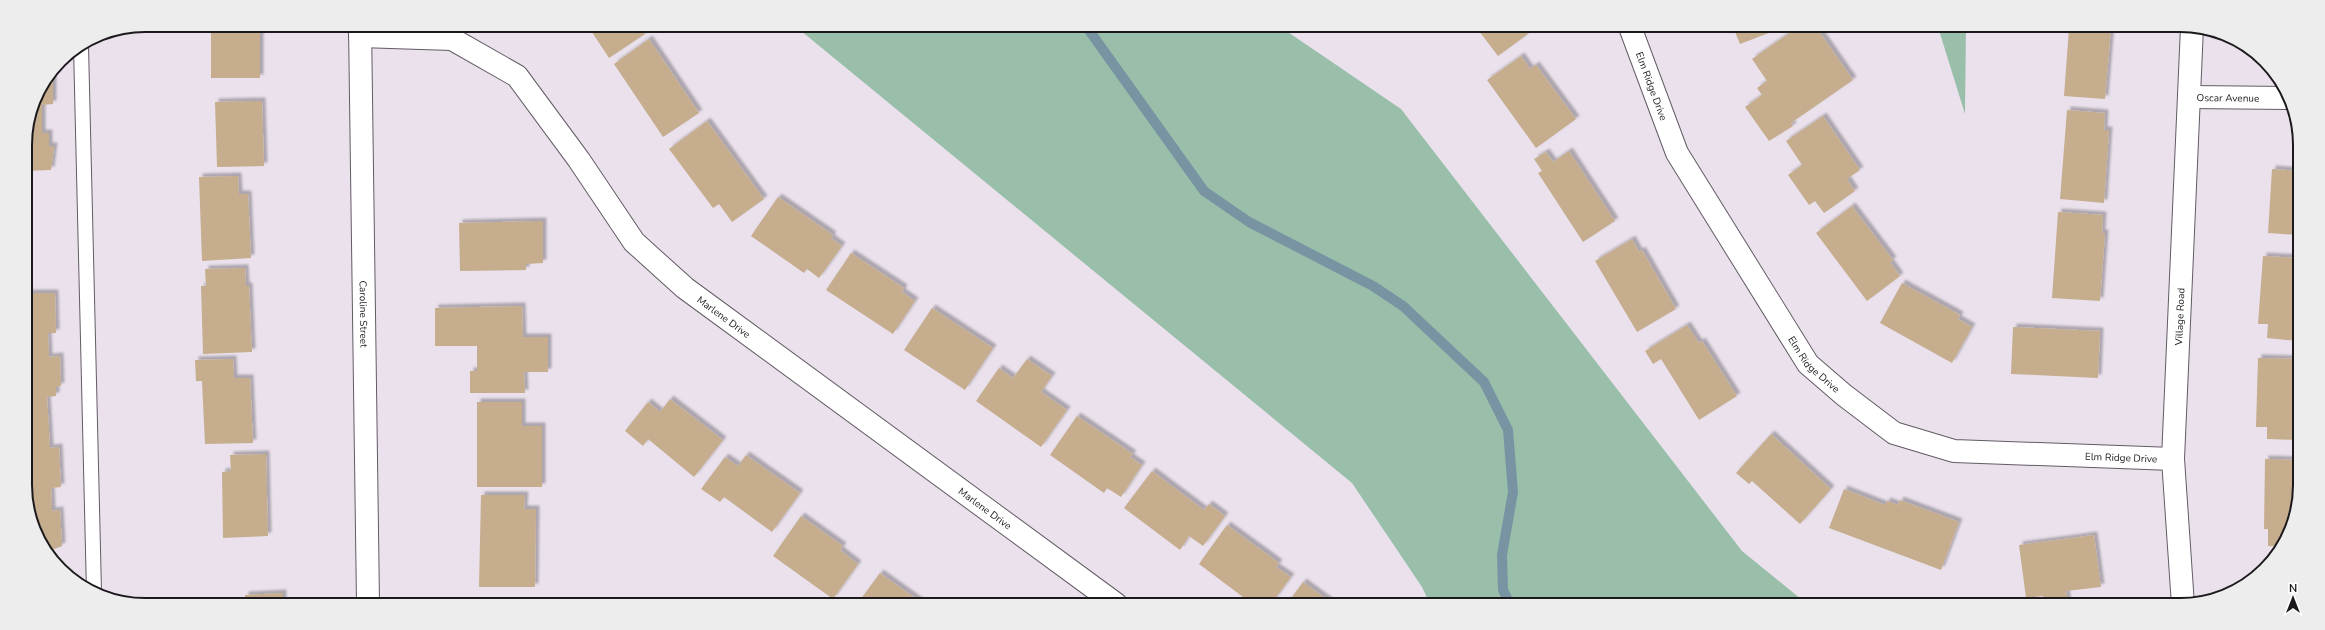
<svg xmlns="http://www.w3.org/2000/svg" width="2325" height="630" viewBox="0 0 2325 630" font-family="'Nunito Sans',sans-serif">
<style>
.forest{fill:#99bfaa}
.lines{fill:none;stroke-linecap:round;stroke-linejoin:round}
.stream{stroke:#7894a3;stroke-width:10}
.building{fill:#c5ad8e;filter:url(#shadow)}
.lane-casing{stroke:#625b64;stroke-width:16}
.street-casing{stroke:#625b64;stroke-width:24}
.lane{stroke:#fff;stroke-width:14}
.street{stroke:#fff;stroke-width:22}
.labels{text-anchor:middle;stroke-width:3.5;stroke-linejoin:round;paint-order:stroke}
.street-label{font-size:10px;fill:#1c191d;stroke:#fff}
.rim{fill:none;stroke:#1c191d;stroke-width:2}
</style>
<defs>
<filter id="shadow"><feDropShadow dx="3.5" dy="-3.5" stdDeviation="1" flood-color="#0004"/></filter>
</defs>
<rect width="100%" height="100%" fill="#eae1ec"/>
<path class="forest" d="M795 26H1279L1401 109 1742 551 1807 604H1430L1422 587 1352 483Z
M1938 27H1966L1965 114Z"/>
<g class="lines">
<path class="stream" d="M1086 26 1204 191 1249 222 1373 286 1403 306 1484 382 1508 430 1513 492 1502 555 1503 590 1510 604"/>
</g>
<path class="building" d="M211 25H260V78H211Z
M588 26H639L645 34 609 58Z
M1462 27H1474L1466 33Z
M1476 27H1523L1528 34 1498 56Z
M1733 27H1784L1740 44Z
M1798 27H1816L1853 80 1791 123 1793 126 1769 141 1745 107 1762 95 1757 88 1767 81 1752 59Z
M2111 27 2105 99 2064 96 2069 28Z
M649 39 699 113 663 137 614 64Z
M1521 56 1530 69 1536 65 1576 119 1536 148 1487 80Z
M47 80H53V104L42 105V133H49V146H54L51 170 25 171V138L34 99Z
M262 101 264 166 217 167 215 102Z
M2067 110 2105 113 2104 130H2109L2104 203 2060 199Z
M1823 116 1860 170 1847 179 1855 191 1824 213 1815 201 1809 205 1788 175 1802 165 1786 141Z
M707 121 764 199 732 222 719 204 713 208 669 149Z
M1569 151 1615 221 1583 242 1538 173 1542 171 1534 159 1546 152 1553 162Z
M2272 169 2298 171V235L2268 233Z
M238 176 239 194H248L251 258 202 261 199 177Z
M778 197 833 235 831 238 842 246 819 278 807 269 804 273 751 236Z
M1852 206 1893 260 1890 262 1900 276 1867 301 1816 233Z
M2058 212 2103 215 2102 233H2105L2100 301 2052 298Z
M543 221V263L526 264V270L460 271 459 223Z
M1632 239 1639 252 1642 250 1676 309 1637 332 1595 261Z
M851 253 904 288 902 292 915 301 893 334 826 290Z
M2263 256 2298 258V341L2267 338 2268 324H2258Z
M245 268 246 286H249L252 352 203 354 201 286H206L205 269Z
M1902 283 1960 315 1958 319 1972 327 1952 363 1880 323Z
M26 293H55L56 333H48L49 357 60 356 61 386 56 387V396L47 397 50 448 59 447 61 487 51 488 52 511 60 510 62 546 49 551 46 552 41 545 27 508Z
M522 306 523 337H548V372H524L525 393H470V371H477V346H435V308Z
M932 308 993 348 965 390 904 350Z
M1687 325 1699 343 1702 341 1737 396 1699 420 1661 359 1653 364 1645 351Z
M2013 327 2100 331 2098 378 2011 374Z
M2258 358 2298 359V440L2267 439V427H2256Z
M233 359 234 378H250L253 443 205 444 202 381H196L195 360Z
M1027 359 1052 376 1041 392 1067 410 1041 447 976 401 999 368 1013 378Z
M670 399 723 440 694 477 648 439 643 446 625 431 648 402 660 412Z
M477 402H522V426H542V487H477Z
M1077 416 1133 454 1130 457 1142 465 1121 497 1107 488 1104 493 1050 455Z
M1771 434 1831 489 1800 524 1752 481 1749 484 1736 473Z
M266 454 268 536 223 538 222 472 231 471 230 455Z
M746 455 800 493 772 532 724 497 720 502 701 489 725 457 738 466Z
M2265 459 2298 460V508L2283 547 2268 546V529H2264Z
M1152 471 1204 510 1209 504 1225 516 1203 546 1189 536 1180 550 1124 508Z
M1844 489 1885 505 1887 501 1898 505 1900 500 1959 522 1941 570 1829 528Z
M481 495H525L524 509H536L535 587H479Z
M801 516 843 546 840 550 858 564 833 599 773 556Z
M1227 525 1279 563 1276 567 1291 577 1271 604H1265L1255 597 1251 603 1199 564Z
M2094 535 2101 587 2066 591 2068 605H2045L2043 596 2026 598 2019 545Z
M880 573 922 603H858Z
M1303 582 1333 604H1287Z
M283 593V603H245V595Z"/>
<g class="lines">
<defs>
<path id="lane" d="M81 46 94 592"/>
<g id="street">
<path id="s1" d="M360 25 368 603"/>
<path id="s2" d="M1630 27 1677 153 1808 364 1844 395 1894 433 1954 451 2173 459"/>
<path id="s3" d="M360 36 452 39 517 76 579 160 634 242 685 288 1116 604"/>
<path id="s4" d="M2190 97 2290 98"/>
<path id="s5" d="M2183 605 2173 459 2192 27"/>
</g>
</defs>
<use href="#lane" class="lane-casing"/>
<use href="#street" class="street-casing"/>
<use href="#lane" class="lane"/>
<use href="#street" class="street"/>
</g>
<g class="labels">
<g class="street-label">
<text dy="4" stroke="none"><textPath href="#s2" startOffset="63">Elm Ridge Drive</textPath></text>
<text dy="4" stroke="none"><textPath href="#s4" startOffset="38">Oscar Avenue</textPath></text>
<text dy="4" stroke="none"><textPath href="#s1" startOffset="289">Caroline Street</textPath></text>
<text dy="4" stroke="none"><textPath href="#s3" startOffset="487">Marlene Drive</textPath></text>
<text dy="4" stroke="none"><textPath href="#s5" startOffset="289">Village Road</textPath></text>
<text dy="4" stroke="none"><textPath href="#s2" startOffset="387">Elm Ridge Drive</textPath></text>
<text dy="4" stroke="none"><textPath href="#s2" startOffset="723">Elm Ridge Drive</textPath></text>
<text dy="4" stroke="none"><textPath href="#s3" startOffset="811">Marlene Drive</textPath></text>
</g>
</g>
<path d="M0 0H2325V630H0ZM145 32H2180A113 113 0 0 1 2293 145V485A113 113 0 0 1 2180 598H145A113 113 0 0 1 32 485V145A113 113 0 0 1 145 32Z" fill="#ededed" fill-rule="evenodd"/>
<path class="rim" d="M145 32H2180A113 113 0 0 1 2293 145V485A113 113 0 0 1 2180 598H145A113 113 0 0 1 32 485V145A113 113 0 0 1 145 32Z"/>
<g transform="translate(2293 598)" stroke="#ffffff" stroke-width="3" paint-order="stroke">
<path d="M0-3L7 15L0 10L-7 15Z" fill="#1c191d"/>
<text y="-6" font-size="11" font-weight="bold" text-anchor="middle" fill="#1c191d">N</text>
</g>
</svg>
